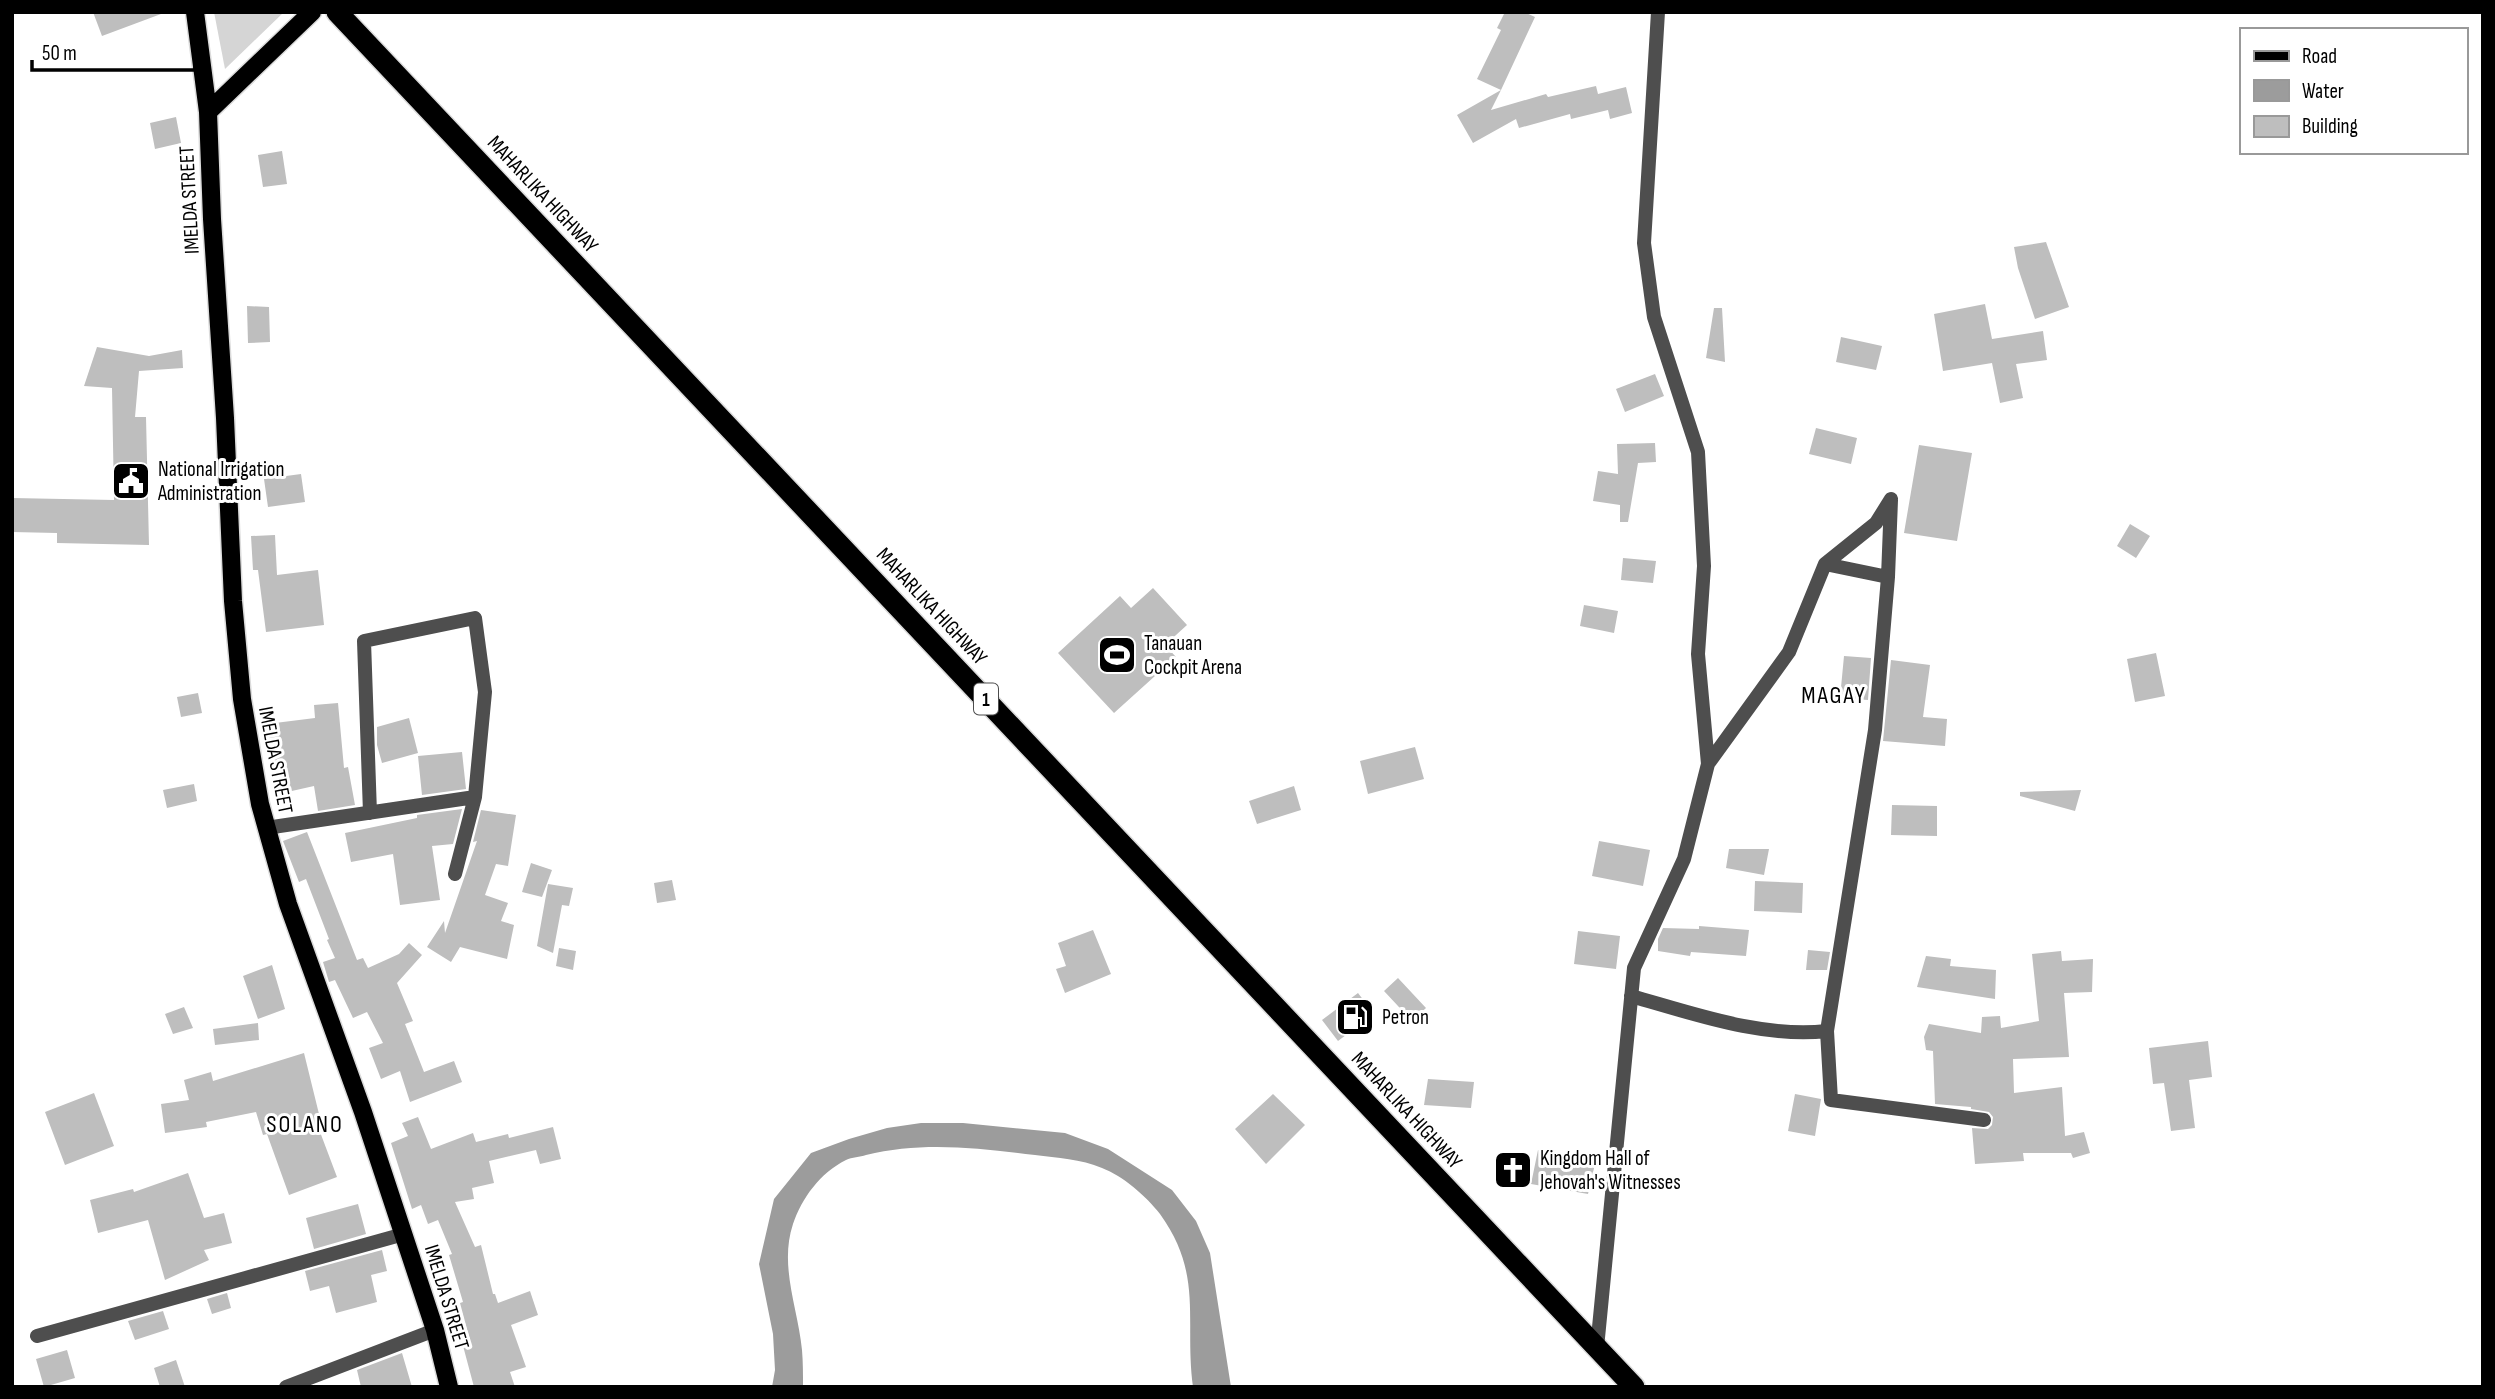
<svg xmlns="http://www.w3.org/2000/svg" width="2495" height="1399" viewBox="0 0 2495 1399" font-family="'Sofia Sans Condensed',sans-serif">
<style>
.green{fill:#d5d5d5}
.water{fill:#9c9c9c}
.building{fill:#bebebe}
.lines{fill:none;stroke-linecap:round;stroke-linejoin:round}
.primary-casing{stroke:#dbdbdb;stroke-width:21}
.highway-casing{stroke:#dbdbdb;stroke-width:24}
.street{stroke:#4e4e4e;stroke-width:14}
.primary{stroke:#000;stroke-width:18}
.highway{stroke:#000;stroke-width:21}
.labels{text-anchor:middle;stroke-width:6;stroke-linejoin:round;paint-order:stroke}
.shield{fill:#fff;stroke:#4c4c4c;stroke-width:2}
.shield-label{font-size:19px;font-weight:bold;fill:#000}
.street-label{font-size:21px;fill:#000;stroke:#fff}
.poi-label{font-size:21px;fill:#000;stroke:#fff;text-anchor:start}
.quarter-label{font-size:24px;letter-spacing:2px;fill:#000;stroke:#fff}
</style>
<rect width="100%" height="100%" fill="#fff"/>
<path class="green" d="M214 12H284L225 69Z"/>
<path class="water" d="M921 1123H963L1065 1133 1108 1149 1172 1190 1196 1221 1210 1253 1231 1387H1193C1184 1320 1204 1275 1160 1214 1146 1196 1123 1176 1102 1168 1081 1159 1057 1158 1035 1155 979 1148 922 1141 866 1155 860 1157 852 1157 846 1160 820 1173 802 1198 793 1224 779 1266 798 1308 802 1350 803 1362 803 1374 803 1387H772L775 1370 773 1334 759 1264 774 1199 811 1153 849 1139 887 1128Z"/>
<path class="building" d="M93 12H160L161 14 102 36Z
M1505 12H1524L1535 17 1501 90 1477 79 1501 30 1497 28Z
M1596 86 1598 94 1626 87 1632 113 1610 119 1608 110 1571 119 1570 114 1519 128 1516 119 1473 143 1457 115 1501 90 1491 110 1546 94 1548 97Z
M176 117 181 143 155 149 150 123Z
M282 151 287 184 263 187 258 155Z
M2046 242 2069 307 2035 319 2018 268 2014 247Z
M1985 304 1992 339 2043 331 2047 360 2016 364 2023 398 2000 403 1992 363 1943 371 1934 314Z
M247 306 269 307 270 342 248 343Z
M1714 308H1722L1725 362 1706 358Z
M1841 337 1882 346 1876 370 1836 362Z
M97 347 149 356 182 350 183 368 139 371 135 417H146L149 545 57 543V533L12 532V498L114 500 112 388 84 386Z
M1655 374 1664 396 1625 412 1616 389Z
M1816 428 1857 438 1851 464 1809 454Z
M1655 443 1656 462 1638 463 1628 522H1620V505L1593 501 1598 471 1618 474 1617 444Z
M1919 445 1972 453 1957 541 1904 533Z
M301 474 305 502 268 507 264 479Z
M2130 524 2150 536 2136 558 2117 546Z
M275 535 277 575 318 570 324 625 266 632 258 570H253L251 536Z
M1623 558 1656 561 1653 583 1621 580Z
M1153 588 1187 625 1165 645 1176 657 1114 713 1058 653 1120 596 1131 608Z
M1584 605 1618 611 1614 633 1580 626Z
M2156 653 2165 696 2135 702 2127 659Z
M1844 656 1871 658 1868 700 1840 698Z
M1891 660 1930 665 1923 717 1947 719 1945 746 1883 741Z
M198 693 202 713 181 717 177 697Z
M338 703 344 768 348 767 355 805 318 811 314 786 274 795 271 779 274 778 267 724 315 718 314 705Z
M409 718 418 753 382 763 377 745V727Z
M1415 747 1424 779 1368 794 1360 761Z
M462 752 466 789 422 795 418 756Z
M194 784 197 801 167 808 163 790Z
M1294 786 1301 810 1257 824 1249 801Z
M2081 790 2075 811 2020 796V792Z
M1892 805 1937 806V836L1891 835Z
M462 809 453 844 432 846 440 900 400 905 393 854 351 862 345 833 417 818V815Z
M481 810 516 815 508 866 496 864 485 895 508 903 501 921 514 925 507 959 460 947 451 962 427 947 444 921 445 933 477 841 473 842Z
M307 832 357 960 363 958 368 968 399 954 409 943 422 955 397 983 413 1021 405 1024 424 1072 454 1061 462 1082 410 1102 400 1071 381 1079 369 1048 383 1043 367 1012 353 1018 335 980 329 982 323 962 335 958 327 940 329 939 306 879 299 882 283 841Z
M1599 841 1650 850 1643 886 1592 876Z
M1729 849H1769L1764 875 1726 868Z
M531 863 552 870 542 897 522 892Z
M672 880 676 900 657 903 654 883Z
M1755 881 1803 883 1802 913 1754 911Z
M548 884 573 888 569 906 562 905 553 953 537 946Z
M1699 926 1749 930 1746 956 1691 952 1690 956 1658 951V939L1663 928 1699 929Z
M1093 930 1111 974 1065 993 1056 969 1066 966 1058 943Z
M1578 931 1620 936 1616 969 1574 964Z
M559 948 576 951 573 970 556 966Z
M1808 950 1830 952 1827 970H1806Z
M2061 951 2062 961 2093 959 2092 992 2064 993 2069 1057 2013 1059 2014 1093 2062 1087 2065 1136 2084 1132 2090 1153 2073 1158 2071 1153H2023L2024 1161 1975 1164 1972 1128 1988 1129 1992 1125 1993 1117 1989 1112 1971 1109V1107L1935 1104 1933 1051 1926 1050 1924 1037 1929 1024 1981 1033 1982 1017 2000 1016 2001 1028 2039 1021 2032 954Z
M1926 956 1951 959 1950 966 1996 970 1995 999 1917 987Z
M272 965 285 1009 258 1019 243 976Z
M1398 978 1426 1008 1412 1021 1384 991Z
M1358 993 1374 1014 1338 1041 1322 1020Z
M184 1007 193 1028 173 1034 165 1014Z
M258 1023 259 1040 215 1045 213 1029Z
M2208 1041 2212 1077 2189 1080 2195 1128 2171 1131 2164 1083 2153 1084 2149 1048Z
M304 1053 319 1114 314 1116 337 1177 289 1195 267 1134 263 1135 256 1112 206 1122 207 1127 165 1133 161 1104 189 1100 184 1080 211 1072 213 1081Z
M1428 1079 1474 1082 1471 1108 1424 1105Z
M94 1093 114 1146 65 1165 45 1112Z
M1273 1094 1305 1125 1266 1164 1235 1129Z
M1795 1094 1821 1099 1815 1136 1788 1131Z
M418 1117 431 1149 473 1133 476 1142 508 1134 509 1138 553 1127 561 1159 540 1164 536 1150 489 1161 494 1183 472 1188 474 1199 455 1202 475 1247 481 1245 493 1294H495L498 1303 530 1291 538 1315 511 1325 526 1367 510 1372 515 1387H474L462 1342 470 1340 460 1303 463 1302 449 1255 452 1254 438 1220 428 1224 421 1205 412 1209 391 1143 408 1136 402 1123Z
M1538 1150 1595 1164 1588 1194 1531 1184Z
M188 1173 204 1218 224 1213 232 1243 204 1250 209 1260 165 1280 148 1220 98 1233 90 1200 133 1189 134 1192Z
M358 1204 366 1234 314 1249 306 1218Z
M382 1250 387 1271 371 1275 377 1302 336 1313 329 1286 310 1291 305 1271Z
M227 1293 231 1308 212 1314 207 1299Z
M163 1311 169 1329 135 1340 128 1321Z
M67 1350 75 1378 44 1387 36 1359Z
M402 1353 412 1387H361L357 1370Z
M176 1360 185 1387H160L154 1368Z"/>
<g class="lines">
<defs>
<path id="primary" d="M195 12 208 112 212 219 225 418 233 601 242 699 260 804 288 904 363 1112 435 1330 449 1387
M208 112 312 12"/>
<path id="highway" d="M337 12 1634 1387"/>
</defs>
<use href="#primary" class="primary-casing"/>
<use href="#highway" class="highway-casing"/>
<path class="street" d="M1658 12 1644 243 1654 317 1698 452 1704 566 1698 654 1708 764
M1825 564 1888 577
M370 813 364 641 475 618 485 692 475 797
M266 828 475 797 455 874
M1631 996C1695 1014 1761 1038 1827 1031L1875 730 1888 577 1891 500
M1827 1031 1831 1100 1984 1120
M37 1336 404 1234
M1597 1348 1634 968 1684 859 1708 764 1789 652 1825 564 1876 523 1891 499
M286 1387 435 1330"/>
<use href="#primary" class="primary"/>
<use href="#highway" class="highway"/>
</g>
<defs>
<symbol id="civic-square" viewBox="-11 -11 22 22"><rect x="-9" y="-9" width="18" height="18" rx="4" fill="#000" stroke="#fff"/><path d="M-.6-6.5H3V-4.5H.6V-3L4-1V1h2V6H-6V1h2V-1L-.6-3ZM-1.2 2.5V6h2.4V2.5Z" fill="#fff"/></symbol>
<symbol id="stadium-square" viewBox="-11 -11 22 22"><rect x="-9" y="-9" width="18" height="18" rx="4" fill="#000" stroke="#fff"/><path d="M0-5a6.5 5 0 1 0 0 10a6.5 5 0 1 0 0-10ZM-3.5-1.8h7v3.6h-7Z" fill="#fff"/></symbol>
<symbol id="fuel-square" viewBox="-11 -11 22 22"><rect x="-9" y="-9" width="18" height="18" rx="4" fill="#000" stroke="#fff"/><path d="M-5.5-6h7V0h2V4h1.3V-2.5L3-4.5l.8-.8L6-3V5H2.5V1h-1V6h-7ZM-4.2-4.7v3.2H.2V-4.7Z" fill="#fff"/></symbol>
<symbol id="church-square" viewBox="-11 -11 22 22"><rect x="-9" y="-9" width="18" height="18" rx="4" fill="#000" stroke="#fff"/><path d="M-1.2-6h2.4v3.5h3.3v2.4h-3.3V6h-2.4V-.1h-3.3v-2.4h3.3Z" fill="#fff"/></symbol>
</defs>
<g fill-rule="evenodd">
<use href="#civic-square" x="109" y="459" width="44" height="44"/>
<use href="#stadium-square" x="1095" y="633" width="44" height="44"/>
<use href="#fuel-square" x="1333" y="995" width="44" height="44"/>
<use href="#church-square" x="1491" y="1148" width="44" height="44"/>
</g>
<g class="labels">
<rect class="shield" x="974" y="683.5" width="24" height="31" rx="5"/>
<g class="shield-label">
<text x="986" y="706">1</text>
</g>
<g class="street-label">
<text transform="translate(543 194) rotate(47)" y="7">MAHARLIKA HIGHWAY</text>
<text transform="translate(189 200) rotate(-93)" y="7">IMELDA STREET</text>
<text transform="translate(932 606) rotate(47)" y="7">MAHARLIKA HIGHWAY</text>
<text transform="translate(276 760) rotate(79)" y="7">IMELDA STREET</text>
<text transform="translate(1407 1110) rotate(47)" y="7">MAHARLIKA HIGHWAY</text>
<text transform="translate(447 1297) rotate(73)" y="7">IMELDA STREET</text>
</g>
<g class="poi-label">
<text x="158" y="476">National Irrigation<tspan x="158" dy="24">Administration</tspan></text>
<text x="1144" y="650">Tanauan<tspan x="1144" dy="24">Cockpit Arena</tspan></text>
<text x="1382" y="1024">Petron</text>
<text x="1540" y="1165">Kingdom Hall of<tspan x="1540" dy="24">Jehovah's Witnesses</tspan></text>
</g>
<g class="quarter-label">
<text x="1834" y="703">MAGAY</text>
<text x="305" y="1132">SOLANO</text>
</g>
</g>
<rect width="2495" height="1399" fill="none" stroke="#000000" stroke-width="28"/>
<rect x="2240" y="28" width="228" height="126" fill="#ffffff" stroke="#999999" stroke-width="2"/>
<rect x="2254" y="51" width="35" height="10" fill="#000000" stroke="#999999" stroke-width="2"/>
<text x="2302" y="63" font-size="21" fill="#000000">Road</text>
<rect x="2254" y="80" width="35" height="21" fill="#9c9c9c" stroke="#999999" stroke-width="2"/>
<text x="2302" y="98" font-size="21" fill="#000000">Water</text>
<rect x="2254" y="116" width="35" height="21" fill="#bebebe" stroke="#999999" stroke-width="2"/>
<text x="2302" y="133" font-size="21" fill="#000000">Building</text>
<path d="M32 60v10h163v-10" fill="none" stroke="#000000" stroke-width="3.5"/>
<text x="42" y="60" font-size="21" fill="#000000" stroke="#ffffff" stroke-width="5" paint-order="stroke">50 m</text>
</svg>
